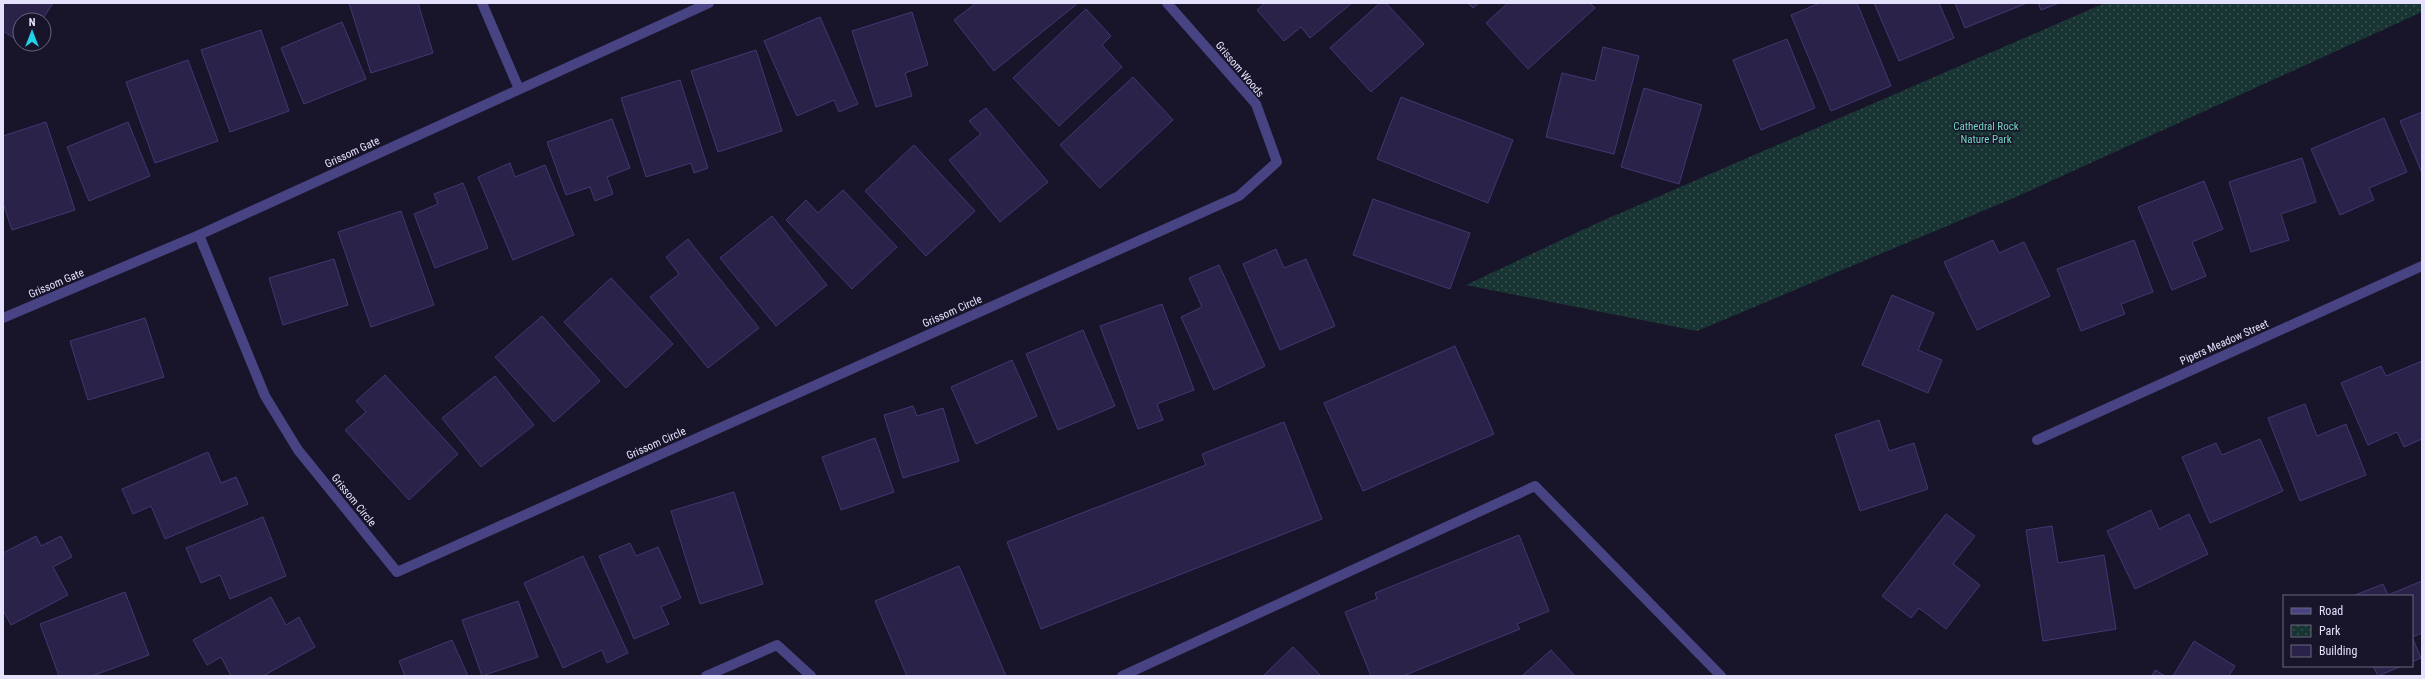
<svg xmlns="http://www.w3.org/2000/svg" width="2425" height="679" viewBox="0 0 2425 679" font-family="'Roboto Condensed',sans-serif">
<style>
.park{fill:url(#park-dots)}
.building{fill:#2b2249;stroke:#443773}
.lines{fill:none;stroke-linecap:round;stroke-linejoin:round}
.minor{stroke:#484484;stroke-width:10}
.labels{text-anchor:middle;stroke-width:3;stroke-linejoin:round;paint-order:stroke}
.street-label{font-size:11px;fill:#e4e1fc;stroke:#18142a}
.park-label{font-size:11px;fill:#73d6bf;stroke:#18142a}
</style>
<defs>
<pattern id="park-dots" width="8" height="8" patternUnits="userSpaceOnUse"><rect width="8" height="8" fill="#183433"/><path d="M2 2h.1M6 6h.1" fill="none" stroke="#395151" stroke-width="1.8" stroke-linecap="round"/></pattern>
</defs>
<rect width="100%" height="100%" fill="#18142a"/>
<path class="park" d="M2105 3H2422V12L2016 197 1697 331 1466 285 1595 224Z"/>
<path class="building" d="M3 3H53L42 20H20V42L3 31Z
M349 3H418L433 53 371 73Z
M976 3H1078L994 71 954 20Z
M1265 3H1352L1310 38 1301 27 1284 41 1257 10Z
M1380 3H1386L1424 44 1371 92 1330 48Z
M1468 3H1479L1473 8Z
M1508 3H1590L1595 8 1528 69 1486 23Z
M1820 3H1857L1891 86 1831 111 1791 15Z
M1874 3H1939L1954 38 1899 61Z
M1955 3H2027L1965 28Z
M2038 3H2059L2041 10Z
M1086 9 1111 36 1102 45 1122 67 1059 126 1013 78Z
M912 12 928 65 905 73 912 96 876 107 852 31Z
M820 17 858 104 839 112 834 100 797 116 764 41Z
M342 22 366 79 304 104 281 48Z
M261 30 289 111 230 132 201 50Z
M1787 39 1815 108 1761 130 1733 60Z
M1603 47 1639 56 1614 154 1546 137 1562 73 1595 81Z
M756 50 782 131 718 152 691 71Z
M188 60 218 141 155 163 126 82Z
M1133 77 1173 120 1100 188 1060 145Z
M680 80 708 168 694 173 691 163 646 177 621 98Z
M1644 88 1702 105 1679 184 1621 167Z
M1401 97 1513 140 1488 203 1377 159Z
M986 108 1048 182 1000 222 949 160 981 134 969 121Z
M2422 112V173L2400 121Z
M2384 118 2407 172 2369 188 2374 200 2340 215 2311 149Z
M612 119 630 168 607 177 613 194 595 201 590 187 566 195 547 142Z
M46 122 75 210 12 230 3 203V136Z
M128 122 150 176 89 201 67 147Z
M914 145 975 211 926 256 865 191Z
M2302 158 2316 202 2281 214 2289 240 2251 252 2229 182Z
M510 163 515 177 545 165 574 235 513 260 478 177Z
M2204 181 2223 229 2192 242 2206 276 2172 290 2138 207Z
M463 183 488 248 435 268 414 214 438 204 434 194Z
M843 190 897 247 852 289 786 220 806 200 818 213Z
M1373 199 1470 233 1450 289 1353 255Z
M401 211 434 305 371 327 338 232Z
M772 216 827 285 776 326 720 258Z
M688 239 759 328 708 368 650 297 679 274 666 257Z
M1993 240 1999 253 2024 242 2050 296 1977 330 1944 262Z
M2134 240 2153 292 2121 304 2125 314 2081 331 2057 269Z
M1276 249 1284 268 1306 259 1335 326 1280 350 1243 264Z
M334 259 348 305 283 325 269 278Z
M1219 265 1265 366 1214 390 1181 317 1202 307 1189 278Z
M611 278 673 344 626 388 564 322Z
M1892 295 1934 313 1918 350 1942 360 1928 393 1862 365Z
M1162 304 1194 390 1157 404 1163 420 1138 429 1100 326Z
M542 316 600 381 554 422 495 357Z
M145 318 164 377 88 400 70 341Z
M1083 330 1115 406 1058 430 1026 354Z
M1455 346 1494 434 1363 491 1324 403Z
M1012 360 1037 416 976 444 951 387Z
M2422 361V439L2404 447 2397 432 2368 445 2341 383 2381 366 2386 376Z
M385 375 458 454 409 500 345 430 366 412 356 401Z
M495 376 534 425 481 467 442 418Z
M2305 404 2317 436 2346 424 2366 475 2300 501 2268 418Z
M913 406 917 416 943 408 959 461 903 478 884 415Z
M1879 420 1889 451 1914 443 1928 489 1860 511 1835 435Z
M1284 422 1322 519 1041 629 1007 542 1206 465 1202 454Z
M875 438 894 492 841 510 822 457Z
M2260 439 2283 491 2210 523 2182 457 2216 443 2222 455Z
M208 452 221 483 236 477 248 504 165 539 151 506 133 514 122 489Z
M734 492 763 584 700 604 671 511Z
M2151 510 2159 529 2189 514 2208 554 2135 589 2107 531Z
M1946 514 1975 536 1953 564 1980 585 1946 629 1919 608 1911 618 1882 596Z
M263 517 286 576 230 599 220 575 201 583 186 548Z
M2052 526 2058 563 2104 555 2116 629 2043 641 2026 530Z
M1519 535 1549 611 1517 624 1520 629 1403 676H1371L1345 612 1377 599 1375 593Z
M36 536 41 546 61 536 72 557 53 567 68 595 11 625 3 610V553Z
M630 543 636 556 658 547 681 598 661 607 669 624 634 639 599 556Z
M583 556 628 653 607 663 602 650 563 668 524 583Z
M959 566 1006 676H907L875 601Z
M2422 581V633L2412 637 2421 658 2412 662V596H2353L2383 584 2388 595Z
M125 592 149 655 92 676H59L40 624Z
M271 597 286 625 299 617 315 647 263 676H231L221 657 207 665 193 640Z
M518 601 538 657 482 676 462 620Z
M452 640 468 676H405L399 661Z
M2194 641 2235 666 2229 676H2173Z
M1293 647 1321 676H1263Z
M1551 650 1575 676H1522Z
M2373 666H2402L2378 676Z
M2155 670 2165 676H2152Z"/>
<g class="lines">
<path class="minor" d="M482 3 519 89
M199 235 265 396 298 450 397 572 1239 196 1277 162 1256 104 1167 3
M3 318 199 235 709 3
M2037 440 2422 266
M706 676 777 645 811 676
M1122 676 1535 486 1721 676"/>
</g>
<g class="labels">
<g class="street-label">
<text transform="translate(1240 69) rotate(50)" y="4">Grissom Woods</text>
<text transform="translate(352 152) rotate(-25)" y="4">Grissom Gate</text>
<text transform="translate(56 283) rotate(-23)" y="4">Grissom Gate</text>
<text transform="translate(952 311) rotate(-24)" y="4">Grissom Circle</text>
<text transform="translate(2224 342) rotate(-24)" y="4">Pipers Meadow Street</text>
<text transform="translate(656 443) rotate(-24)" y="4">Grissom Circle</text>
<text transform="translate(354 500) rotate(51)" y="4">Grissom Circle</text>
</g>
<g class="park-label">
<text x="1986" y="130">Cathedral Rock<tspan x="1986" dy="13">Nature Park</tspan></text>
</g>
</g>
<rect width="2425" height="679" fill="none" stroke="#e4e1fc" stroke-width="8"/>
<rect x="2283" y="595" width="130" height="72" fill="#18142a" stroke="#6a667e"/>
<rect x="2291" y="608" width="20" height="6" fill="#484484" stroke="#6a667e"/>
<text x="2319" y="615" font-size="12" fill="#e4e1fc">Road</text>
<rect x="2291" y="625" width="20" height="12" fill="url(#park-dots)" stroke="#6a667e"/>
<text x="2319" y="635" font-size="12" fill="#e4e1fc">Park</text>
<rect x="2291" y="645" width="20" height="12" fill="#2b2249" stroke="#6a667e"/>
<text x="2319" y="655" font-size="12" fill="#e4e1fc">Building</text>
<g transform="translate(32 32)"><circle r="19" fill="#18142a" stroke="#6a667e"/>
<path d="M0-3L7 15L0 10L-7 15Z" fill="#21d1e8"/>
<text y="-6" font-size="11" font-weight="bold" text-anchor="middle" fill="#e4e1fc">N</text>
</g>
</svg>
